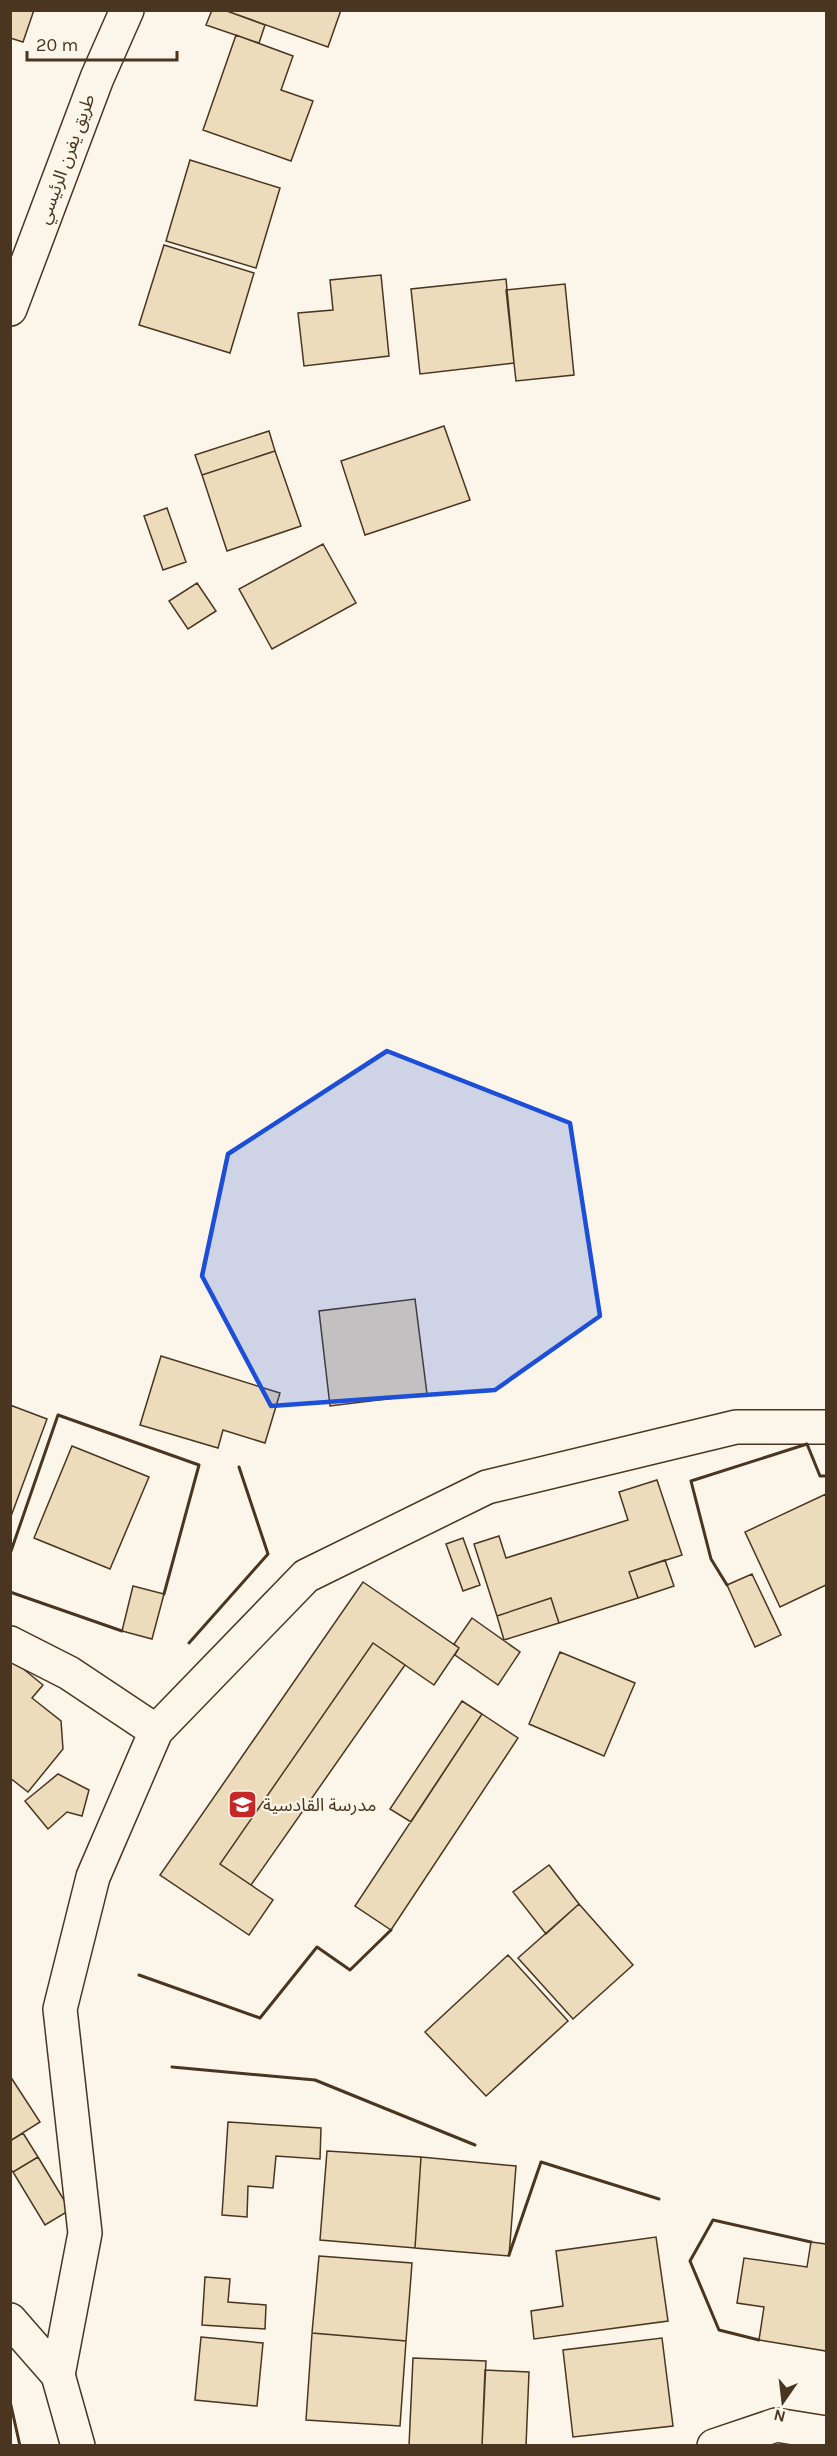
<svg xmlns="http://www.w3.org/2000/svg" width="837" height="2456" viewBox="0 0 837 2456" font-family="Karla,'Noto Sans Arabic',sans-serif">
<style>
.building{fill:#ecdcbc;stroke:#4a3520;stroke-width:1.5}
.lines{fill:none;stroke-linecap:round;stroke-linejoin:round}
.minor-casing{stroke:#4a3520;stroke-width:36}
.primary-casing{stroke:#4a3520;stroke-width:36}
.minor{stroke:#fbf6e9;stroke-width:33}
.primary{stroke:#fbf6e9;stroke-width:33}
.wall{stroke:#4a3520;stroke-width:3}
.marked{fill:#1d4ed8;fill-opacity:0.2;stroke:#1d4ed8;stroke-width:4.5;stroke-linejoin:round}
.labels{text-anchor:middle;stroke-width:4.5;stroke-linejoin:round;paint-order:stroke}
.street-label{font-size:18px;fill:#4a3520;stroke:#fbf6e9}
.poi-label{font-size:18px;fill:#4a3520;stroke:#fbf6e9;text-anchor:start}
</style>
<rect width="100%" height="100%" fill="#fbf6e9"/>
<path class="building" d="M10 10H34L23 42 10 38Z
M212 10H224L265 25 259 43 206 25Z
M224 10H341L328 47Z
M236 35 293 56 281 90 313 101 291 161 203 130Z
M190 160 280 188 256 268 166 241Z
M164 245 254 273 230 353 139 325Z
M381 275 389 356 304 366 298 313 333 310 330 280Z
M506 279 514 363 420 374 411 289Z
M565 284 574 375 516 381 506 290Z
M444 426 470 500 365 535 341 461Z
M269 431 275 451 202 475 195 455Z
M275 451 301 526 227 551 202 475Z
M167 508 186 562 163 570 144 516Z
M323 544 356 603 272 649 239 589Z
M197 583 216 611 188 629 169 601Z
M415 1299 427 1394 330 1406 319 1311Z
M161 1356 280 1393 265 1443 223 1430 218 1448 140 1425Z
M10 1405 47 1419 10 1519Z
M72 1446 149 1477 110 1569 34 1538Z
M657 1480 682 1555 629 1572 638 1598 559 1623 551 1598 497 1616 474 1544 499 1536 506 1558 628 1520 619 1492Z
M826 1494V1585L780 1607 745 1532Z
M463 1538 480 1585 463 1591 446 1544Z
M665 1560 674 1586 638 1598 629 1572Z
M752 1574 781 1635 755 1647 727 1585Z
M363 1582 459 1648 434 1685 373 1643 220 1864 273 1900 249 1935 160 1875Z
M133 1586 164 1594 152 1639 122 1631Z
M551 1598 559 1623 504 1640 497 1616Z
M472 1618 520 1652 498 1685 455 1655 459 1648 454 1644Z
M373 1643 405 1665 251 1885 220 1864Z
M560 1652 635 1683 604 1756 529 1724Z
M10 1658 43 1685 32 1698 61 1721 63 1749 28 1792 10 1778Z
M462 1701 482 1714 411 1822 390 1809Z
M482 1714 518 1738 391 1930 355 1906Z
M58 1774 89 1790 82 1816 67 1812 48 1829 25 1801Z
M549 1865 579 1904 546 1934 513 1892Z
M579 1904 633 1965 573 2019 518 1958Z
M508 1955 568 2021 486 2096 425 2032Z
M12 2079 40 2122 10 2141V2081Z
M228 2122 321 2128 320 2159 276 2156 273 2188 248 2186 247 2217 222 2215Z
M23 2133 38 2157 13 2172 10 2169V2141Z
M327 2151 421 2157 415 2248 320 2240Z
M38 2157 70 2210 45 2225 13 2172Z
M421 2157 516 2166 509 2256 415 2248Z
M656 2237 668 2321 534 2339 531 2311 563 2306 556 2251Z
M811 2242 826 2244V2351L759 2340 764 2307 737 2303 744 2258 807 2267Z
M319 2256 412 2263 406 2341 312 2333Z
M205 2277 230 2279 228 2302 266 2305 265 2329 202 2325Z
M312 2333 406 2341 400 2426 306 2420Z
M201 2337 263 2343 257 2406 195 2400Z
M662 2338 673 2426 573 2437 563 2350Z
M413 2358 486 2361 482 2446H409Z
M485 2370 529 2372 526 2446H482Z"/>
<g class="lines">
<defs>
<path id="minor" d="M10 1643 69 1673 156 1731
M58 2375 85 2233 60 2009 93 1877 156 1731 306 1576 487 1487 736 1427H826
M714 2446 776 2425 826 2433"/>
<path id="primary" d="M10 309 97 78 127 10
M10 2320 58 2375 78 2446"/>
</defs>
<use href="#minor" class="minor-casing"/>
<use href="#primary" class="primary-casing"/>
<use href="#minor" class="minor"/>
<use href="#primary" class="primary"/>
<path class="wall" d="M10 1554 58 1415 199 1465 164 1594
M727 1585 711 1559 691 1481 807 1444 820 1476H826
M10 1592 122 1631
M189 1643 268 1554 239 1467
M139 1975 260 2018 317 1947 350 1970 391 1930
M172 2067 315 2080 475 2145
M509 2255 541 2162 659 2199
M759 2340 719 2330 690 2261 713 2220 811 2242
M10 2401 20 2446"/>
</g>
<path class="marked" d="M387 1051 570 1123 600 1316 495 1390 271 1406 202 1276 228 1154Z"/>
<defs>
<symbol id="school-square" viewBox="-11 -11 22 22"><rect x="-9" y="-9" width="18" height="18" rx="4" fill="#c62828" stroke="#fbf6e9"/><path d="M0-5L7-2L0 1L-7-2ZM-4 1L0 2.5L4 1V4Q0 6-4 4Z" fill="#fff"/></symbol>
</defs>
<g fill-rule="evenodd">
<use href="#school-square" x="226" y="1788" width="33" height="33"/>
</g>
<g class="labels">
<g class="street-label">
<text transform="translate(66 159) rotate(-70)" y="6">طريق يفرن الرئيسي</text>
</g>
<g class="poi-label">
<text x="263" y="1811">مدرسة القادسية</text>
</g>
</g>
<rect width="837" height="2456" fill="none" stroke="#4a3520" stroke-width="24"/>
<g transform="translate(783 2402) rotate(194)" stroke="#fbf6e9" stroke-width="4.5" paint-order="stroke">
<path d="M0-4.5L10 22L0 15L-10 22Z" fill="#4a3520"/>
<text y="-9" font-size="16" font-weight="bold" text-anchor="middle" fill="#4a3520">N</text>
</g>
<path d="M27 51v9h150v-9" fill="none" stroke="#4a3520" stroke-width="3"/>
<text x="36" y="51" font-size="18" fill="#4a3520" stroke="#fbf6e9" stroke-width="4.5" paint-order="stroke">20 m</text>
</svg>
